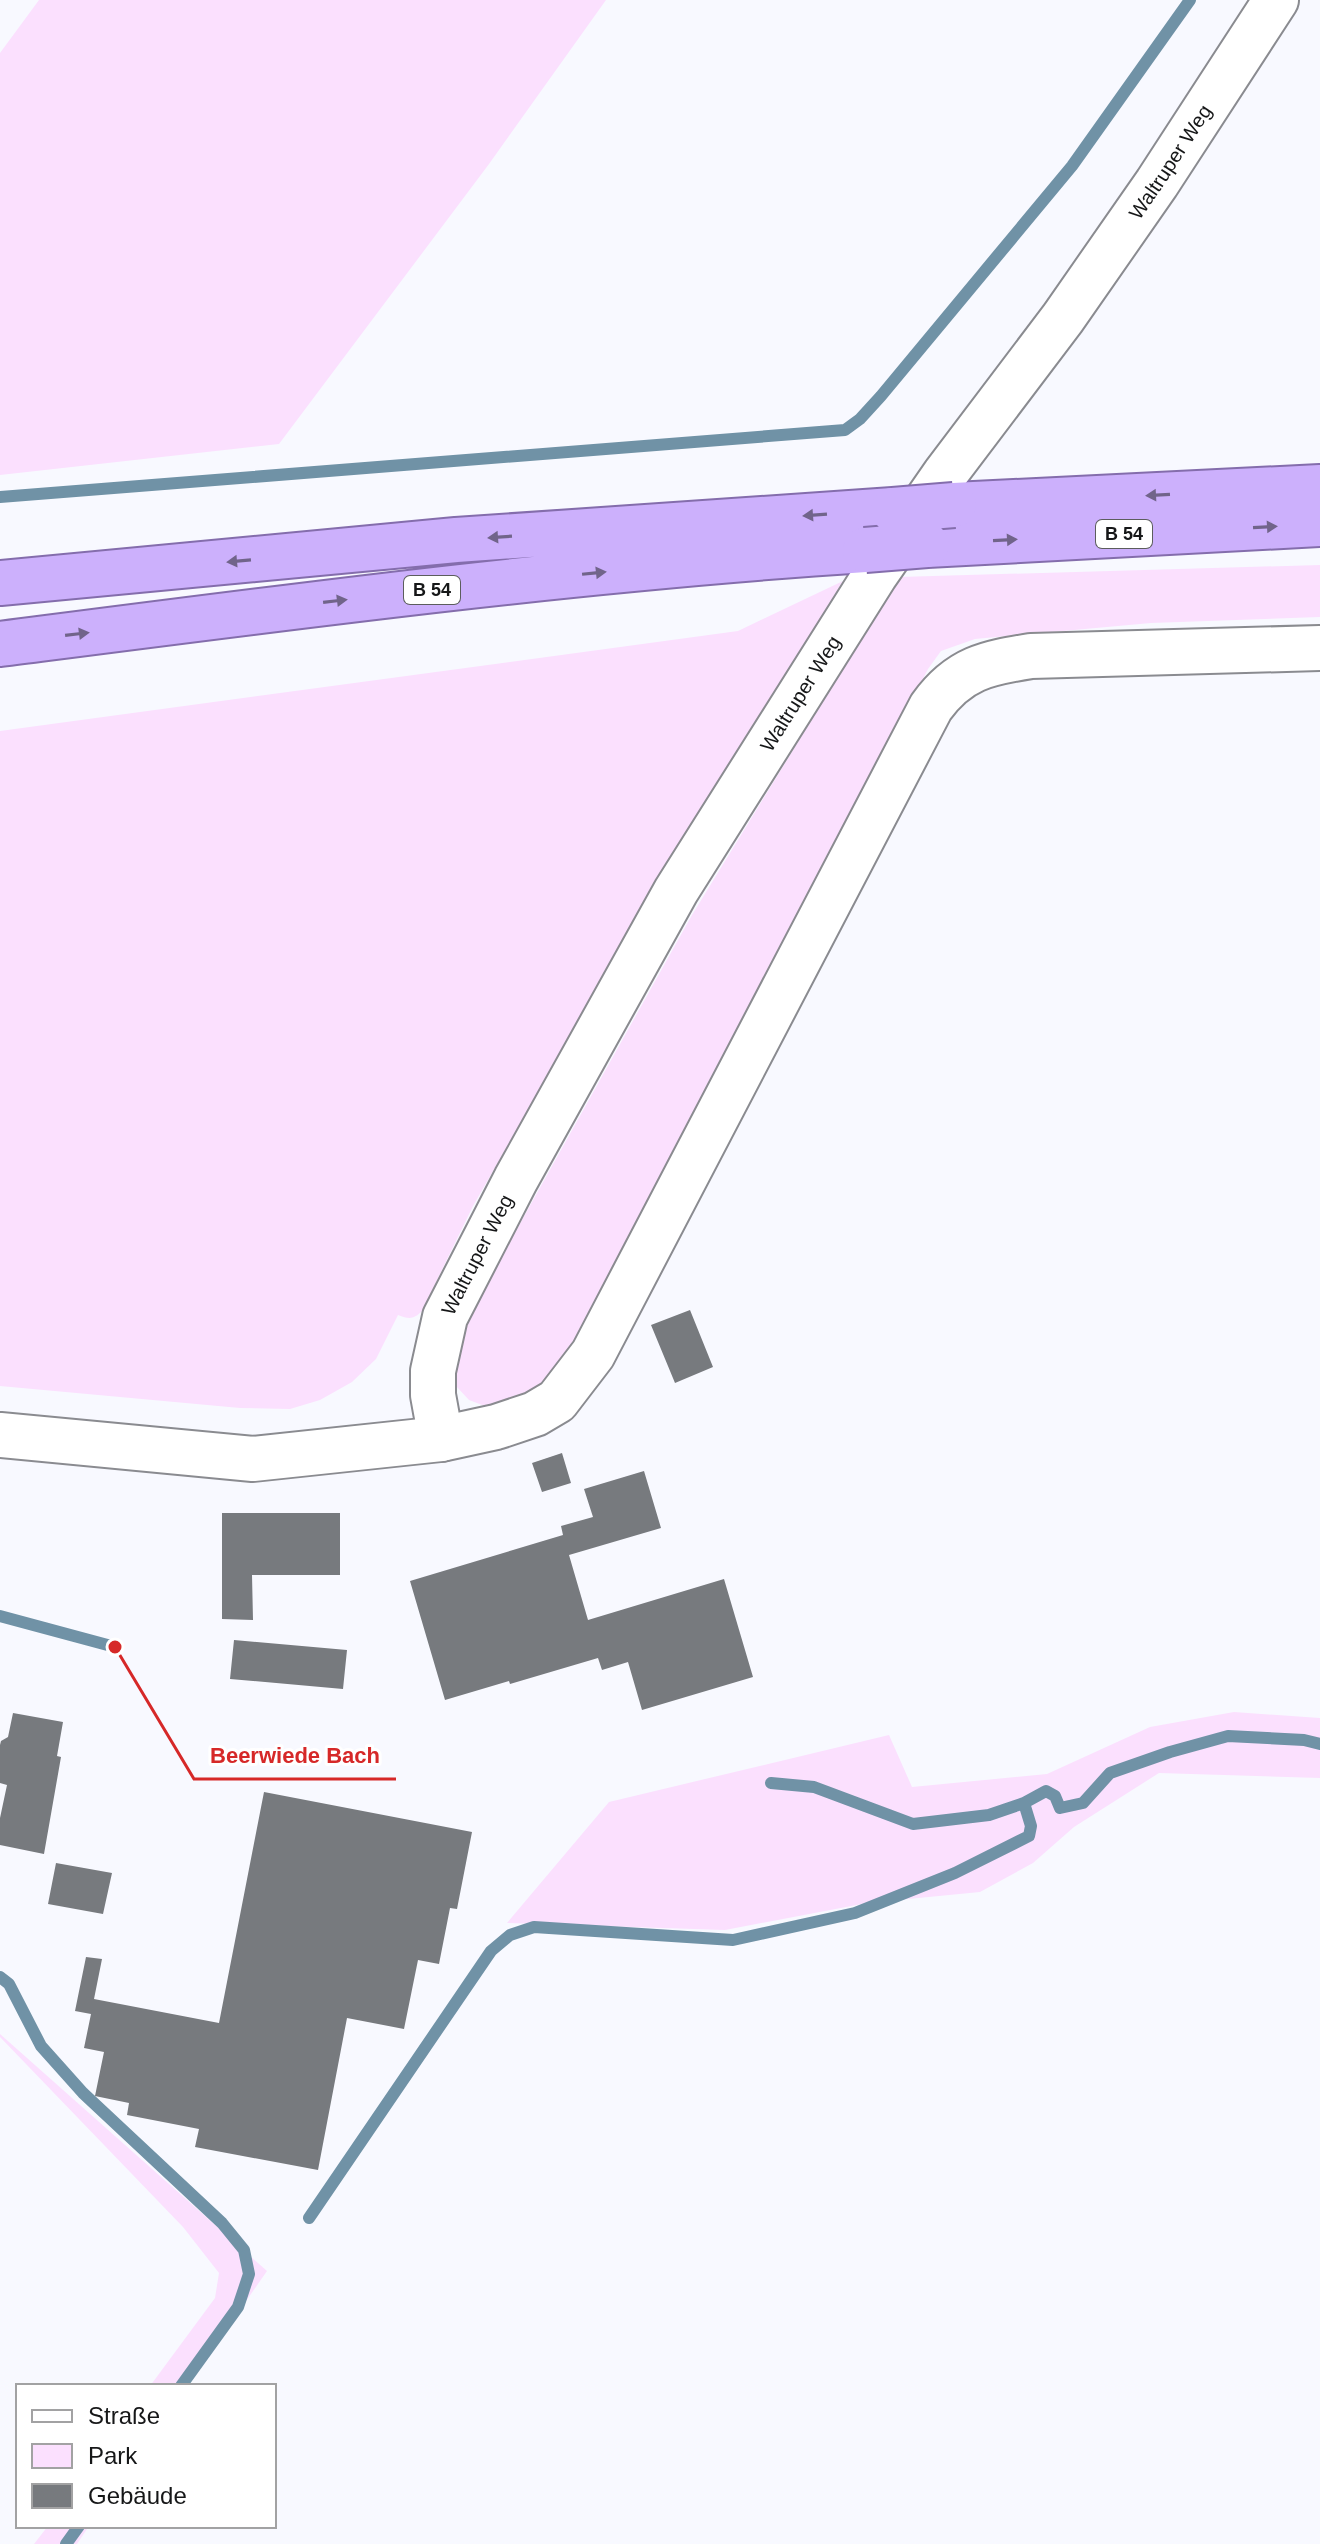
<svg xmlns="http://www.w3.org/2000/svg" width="1320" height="2544" viewBox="0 0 1320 2544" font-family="Helvetica,sans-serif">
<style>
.green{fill:#fbe0fe}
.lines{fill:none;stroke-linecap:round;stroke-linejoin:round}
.stream{stroke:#7092a6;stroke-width:12}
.building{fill:#777a7e}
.minor-casing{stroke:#8a8b90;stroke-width:48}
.trunk-casing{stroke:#846dac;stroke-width:48}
.minor{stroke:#fff;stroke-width:44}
.trunk{stroke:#ccb0fc;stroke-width:44}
.trunk-bridge-casing{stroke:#846dac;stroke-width:48;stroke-linecap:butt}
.trunk-bridge{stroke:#ccb0fc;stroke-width:44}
.oneway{fill:#71648a}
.labels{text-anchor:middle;stroke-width:6;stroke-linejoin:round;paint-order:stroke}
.shield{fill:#fff;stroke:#5c5d5d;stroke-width:2}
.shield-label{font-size:18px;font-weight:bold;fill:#161718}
.street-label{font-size:20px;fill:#161718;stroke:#fff}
.leader{fill:none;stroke:#d62828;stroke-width:3}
.callout-dot{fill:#d62828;stroke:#fff;stroke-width:3}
.callout-label{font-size:22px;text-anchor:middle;font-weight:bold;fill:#d62828;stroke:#fff;stroke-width:6;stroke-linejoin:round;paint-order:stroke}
</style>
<rect width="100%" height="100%" fill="#f8f9ff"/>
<path class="green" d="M39 0H606L489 164 279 444 0 475V53Z
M1320 565V617L1151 623 975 639 941 651 928 669 571 1354 542 1384 508 1404 485 1406 469 1400 456 1386 450 1367 454 1342 692 915 899 577Z
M843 581 668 866 473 1206 422 1311C413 1320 409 1319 398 1315L376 1359 352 1382 320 1400 290 1409 240 1408 0 1386V731L738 631Z
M1234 1712 1320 1718V1778L1159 1773 1074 1827 1033 1863 980 1892 867 1903 725 1930 507 1923 609 1802 889 1735 912 1787 1047 1774 1150 1727Z
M0 2034 267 2271 187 2386H150L215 2298 219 2273 183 2227 0 2037Z
M48 2526H89L77 2544H34Z"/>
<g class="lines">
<path class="stream" d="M0 497 845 430 860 419 881 396 1072 166 1190 0
M0 1616 115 1647
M771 1783 814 1787 913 1824 989 1815 1024 1803 1046 1791 1055 1796 1060 1808 1083 1803 1110 1773 1170 1752 1228 1736 1304 1740 1320 1744
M0 1977 9 1984 41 2046 83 2093 222 2223 244 2250 249 2274 238 2307 181 2386
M309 2218 491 1951 510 1935 534 1927 733 1940 855 1913 955 1873 1029 1836 1031 1826 1024 1803
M66 2544 79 2526"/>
</g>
<path class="building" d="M690 1310 713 1367 675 1383 651 1325Z
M562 1453 571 1483 542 1492 532 1463Z
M644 1471 661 1528 569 1555 588 1620 724 1579 753 1677 642 1710 628 1662 602 1670 598 1658 510 1684 509 1681 445 1700 410 1581 563 1535 561 1526 593 1517 584 1489Z
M222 1513H340V1575H252L253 1620 222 1619Z
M234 1640 347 1650 343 1689 230 1679Z
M13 1713 63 1722 57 1756 61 1757 44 1854 0 1845V1818L7 1785 0 1783V1745L1 1741 8 1737Z
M264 1792 472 1832 457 1909 450 1908 439 1964 418 1960 404 2029 347 2018 318 2170 195 2147 199 2129 127 2115 129 2103 95 2096 104 2052 84 2048 91 2014 75 2011 86 1957 102 1959 94 1999 219 2023Z
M56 1863 112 1873 103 1914 48 1904Z"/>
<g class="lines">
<defs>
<g id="minor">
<path d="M0 1435 253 1459 441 1439 496 1427 535 1414 557 1401 593 1354 931 707C959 668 987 663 1031 656L1320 648"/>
<path id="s1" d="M441 1439 433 1395V1371L445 1317 516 1179 676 891 875 575 945 474 1063 318 1157 183 1276 0"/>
</g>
<path id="trunk" d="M954 505 1320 487
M927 545 1320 524
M0 583 456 540 893 510
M0 644C288 607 575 569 865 550"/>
</defs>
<use href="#minor" class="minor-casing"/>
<use href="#trunk" class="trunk-casing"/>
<use href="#minor" class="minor"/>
<use href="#trunk" class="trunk"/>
<defs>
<path id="trunk-bridge" d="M893 510 954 505
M865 550 927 545"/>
</defs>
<use href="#trunk-bridge" class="trunk-bridge-casing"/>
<use href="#trunk-bridge" class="trunk-bridge"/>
</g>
<defs><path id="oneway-solid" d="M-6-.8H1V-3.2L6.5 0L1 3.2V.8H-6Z" transform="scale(2)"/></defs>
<g class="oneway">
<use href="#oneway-solid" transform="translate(1158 495) rotate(177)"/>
<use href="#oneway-solid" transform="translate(815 515) rotate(176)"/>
<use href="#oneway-solid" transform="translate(1265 527) rotate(-3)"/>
<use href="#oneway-solid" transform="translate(500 537) rotate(176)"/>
<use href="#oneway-solid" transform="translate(1005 540) rotate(-3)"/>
<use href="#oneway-solid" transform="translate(239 561) rotate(175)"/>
<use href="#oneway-solid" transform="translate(594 573) rotate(-6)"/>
<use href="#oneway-solid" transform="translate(335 601) rotate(-7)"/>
<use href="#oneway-solid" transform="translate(77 634) rotate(-7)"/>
</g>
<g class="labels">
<g class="shield">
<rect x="1096" y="520" width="56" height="28" rx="6"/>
<rect x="404" y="576" width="56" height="28" rx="6"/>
</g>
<g class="shield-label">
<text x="1124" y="540">B 54</text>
<text x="432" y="596">B 54</text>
</g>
<g class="street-label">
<text dy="7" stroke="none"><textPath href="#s1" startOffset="1490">Waltruper Weg</textPath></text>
<text dy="7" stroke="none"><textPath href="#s1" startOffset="842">Waltruper Weg</textPath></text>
<text dy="7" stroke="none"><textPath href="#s1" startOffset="194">Waltruper Weg</textPath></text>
</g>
</g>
<path class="leader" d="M115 1647L194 1779H396"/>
<circle class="callout-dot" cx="115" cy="1647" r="8"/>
<g class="callout-label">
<text x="295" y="1763">Beerwiede Bach</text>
</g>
<rect x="16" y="2384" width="260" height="144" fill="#ffffff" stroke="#a2a2a3" stroke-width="2"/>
<rect x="32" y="2410" width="40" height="12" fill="#ffffff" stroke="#a2a2a3" stroke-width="2"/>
<text x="88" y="2424" font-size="24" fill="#161718">Straße</text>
<rect x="32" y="2444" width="40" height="24" fill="#fbe0fe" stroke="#a2a2a3" stroke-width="2"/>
<text x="88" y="2464" font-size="24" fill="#161718">Park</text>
<rect x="32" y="2484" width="40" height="24" fill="#777a7e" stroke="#a2a2a3" stroke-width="2"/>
<text x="88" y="2504" font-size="24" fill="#161718">Gebäude</text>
</svg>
